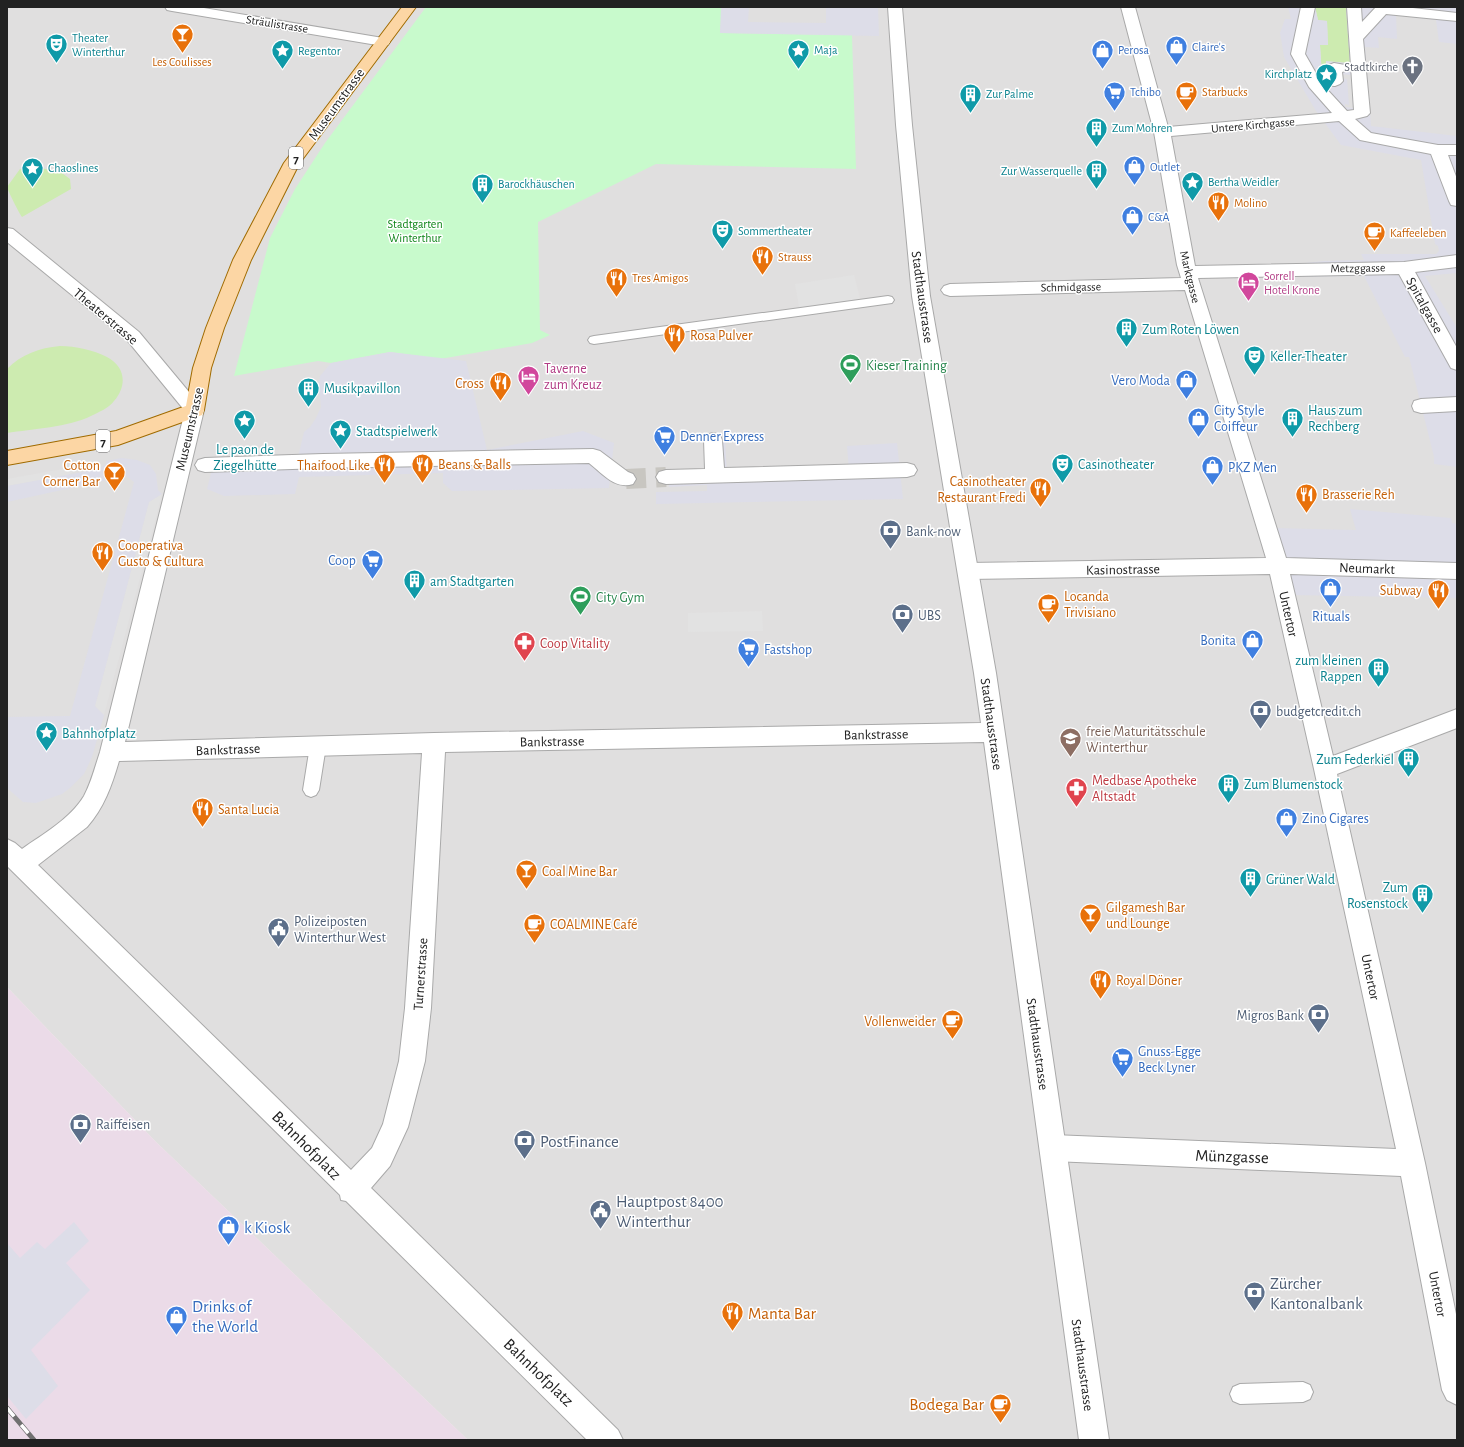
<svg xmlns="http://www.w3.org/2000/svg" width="1464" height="1447" viewBox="0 0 1464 1447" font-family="'Alegreya Sans',sans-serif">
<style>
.residential{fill:#e0dfdf}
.industrial{fill:#ebdbe8}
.grass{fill:#cdebb0}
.park{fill:#c8facc}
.parking{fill:#e2e2e2}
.plaza{fill:#dddde8;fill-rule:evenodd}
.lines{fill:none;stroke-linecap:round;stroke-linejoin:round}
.pedestrian-tunnel{stroke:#c8c6c1;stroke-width:20;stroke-dasharray:20 10;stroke-linecap:butt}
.service-casing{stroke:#a9a9a9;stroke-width:2}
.pedestrian-casing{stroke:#a9a9a9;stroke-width:2}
.minor-casing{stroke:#a9a9a9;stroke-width:2}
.primary-casing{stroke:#a06b00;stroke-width:2}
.service{fill:#fff;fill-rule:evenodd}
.pedestrian{fill:#fff;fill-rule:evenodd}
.minor{fill:#fff;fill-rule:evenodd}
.primary{fill:#fcd6a4;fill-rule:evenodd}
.rail-casing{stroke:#707070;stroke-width:5}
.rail{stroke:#fff;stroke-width:3.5;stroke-dasharray:11;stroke-linecap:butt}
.labels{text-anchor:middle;stroke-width:3;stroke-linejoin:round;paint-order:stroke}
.far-street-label{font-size:12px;fill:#222;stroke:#fff}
.far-culture-label{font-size:12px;fill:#0d838f;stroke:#fff;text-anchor:start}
.far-shop-label{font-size:12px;fill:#366cbe;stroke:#fff;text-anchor:start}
.far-food-label{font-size:12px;fill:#c56008;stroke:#fff;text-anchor:start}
.far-worship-label{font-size:12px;fill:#5b616d;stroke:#fff;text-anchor:end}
.far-park-label{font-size:12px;fill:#0c8416;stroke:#fff}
.far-hotel-label{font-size:12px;fill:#b23c85;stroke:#fff;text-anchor:start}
.shield{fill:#fff;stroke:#646464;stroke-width:1}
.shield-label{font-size:13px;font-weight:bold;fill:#222}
.street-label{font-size:14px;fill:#222;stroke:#fff}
.culture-label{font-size:14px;fill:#0d838f;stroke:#fff;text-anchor:start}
.food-label{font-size:14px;fill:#c56008;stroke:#fff;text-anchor:start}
.leisure-label{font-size:14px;fill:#27864d;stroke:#fff;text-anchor:start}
.hotel-label{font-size:14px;fill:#b23c85;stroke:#fff;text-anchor:start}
.shop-label{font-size:14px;fill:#366cbe;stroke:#fff;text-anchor:start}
.service-label{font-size:14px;fill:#4e5e75;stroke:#fff;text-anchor:start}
.health-label{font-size:14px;fill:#be3a42;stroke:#fff;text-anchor:start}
.education-label{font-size:14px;fill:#785e54;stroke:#fff;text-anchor:start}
.near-service-label{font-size:17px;fill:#4e5e75;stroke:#fff;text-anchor:start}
.near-street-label{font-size:17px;fill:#222;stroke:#fff}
.near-shop-label{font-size:17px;fill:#366cbe;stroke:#fff;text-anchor:start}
.near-food-label{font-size:17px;fill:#c56008;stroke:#fff;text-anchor:start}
</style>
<rect width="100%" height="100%" fill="#f2efe9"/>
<path class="residential" d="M7 7H1457V1440H468L156 1142 7 987Z"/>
<path class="industrial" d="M7 987 156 1142 468 1440H7Z"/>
<path class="grass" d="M1315 7H1346L1350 63 1330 75 1331 77 1322 76 1320 45H1328L1327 21 1318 20Z
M33 166 62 173 70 179 71 189 22 217C19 213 8 191 7 187L20 169 29 171Z
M60 346C76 346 93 350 107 357 126 367 127 386 114 401 109 408 99 412 91 416 69 427 32 429 7 433V369C22 354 39 348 60 346Z"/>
<path class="park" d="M426 7H722L720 33 852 35 856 169 656 164 538 222 540 330 550 335 532 343 440 359 390 352 331 363 318 361 234 376 270 238 295 189 325 143Z"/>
<path class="parking" d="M854 275 861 303 800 312 795 284Z
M79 466 69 475 7 486V479Z
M162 494 104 715 95 706 126 590 149 502Z
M762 611 763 631 688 632V613Z"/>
<path class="plaza" d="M721 7H749L748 22 826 23V7H878L879 36 720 33Z
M1288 7H1315L1318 20 1327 21 1328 45H1320L1322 76 1330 77V75L1326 74V61L1350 63 1346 7H1457V44L1439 42 1436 20 1396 15 1397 39 1378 37 1379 48 1365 47 1371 126 1457 136V273L1425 276 1457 328V467L1434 464V457L1409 357H1405L1364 276 1190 278 1186 265H1287L1324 261 1364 260 1361 254H1436L1439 251 1438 246 1435 244 1421 160 1341 145 1316 111 1284 57 1280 33 1285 19H1291ZM1338 74 1351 75 1353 108 1345 107V104L1349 105 1347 79 1338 78Z
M390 352 466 361 487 450 583 431 614 443 609 488 452 491 443 483V473L299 477 295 494 224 496 207 489 213 465 298 457 304 432 310 427 316 418 321 407 320 396 318 388 320 376 331 363Z
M704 440H725L727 475 849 471 847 446 897 443 903 499 656 504V492L707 491V485L669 487V484H667L666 477 705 469Z
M122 458 137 460 150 465 156 474 158 490 162 494 149 502 126 590 95 706 104 715 92 757 84 774 70 788 62 794 36 803 23 802 7 788V717L70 716 134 482 126 476 7 502V486L99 469 106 464V461Z
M1350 509 1451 518 1452 523 1457 524V598L1290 595 1273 528 1356 530Z
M74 1222 89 1241 66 1263 90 1290 31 1350 58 1386 26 1419 7 1396V1243L20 1258 37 1242 45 1249Z"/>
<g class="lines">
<path class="pedestrian-tunnel" d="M626 479 666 477"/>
<defs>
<path id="service" d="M888 296 892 297 894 300 892 303 594 344 590 343 588 340 590 337 594 336Z
M318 740 323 741 326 746 319 790 316 795 311 797 306 795 303 790 310 746 313 741Z
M1303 1382 1310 1385 1313 1392 1310 1399 1303 1402 1240 1404 1233 1401 1230 1394 1233 1387 1240 1384Z"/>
<path id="pedestrian" d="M1121 7H1135L1168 127 1332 113 1309 87 1291 54 1301 7H1315L1305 54 1317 75 1327 76 1326 68 1329 65 1334 63 1345 65 1348 68 1345 71 1342 72 1343 81 1340 84 1335 86 1323 85 1347 111 1354 110 1347 7H1361L1362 22 1376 7H1404L1457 13V21L1386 14 1363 39 1370 113 1367 116 1355 119 1371 133 1438 145H1457V155H1448L1457 179V206L1451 205 1449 201 1431 154 1360 140 1339 121 1171 136 1195 266 1404 262 1457 255V267L1415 272 1457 348V370L1451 368 1399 274 1198 278 1286 558 1457 563V579L1290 574 1333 756 1457 709V728L1337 774 1425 1163 1457 1319V1405L1447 1400 1442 1390 1401 1176 1053 1161 1044 1157 1040 1148 1044 1139 1053 1135 1396 1149 1314 769 1270 574 968 579 961 577 958 571 961 565 968 563 1266 558 1185 290 950 296 944 294 941 290 944 286 950 284 1181 278 1177 265 1154 132Z
M1457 397V411L1421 413 1414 411 1412 406 1414 401 1421 399Z
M713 433 720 435 722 440 724 468 907 463 914 465 917 470 914 475 907 477 666 484 659 482 656 477 659 472 666 470 705 469 704 440 706 435Z
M593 449 600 451 628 472 633 474 636 479 633 484C615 490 602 473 589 463L323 468 205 472 198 470 195 465 198 460 205 458 323 454Z"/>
<path id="minor" d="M165 7H198L383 38 388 39 390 42 388 45 383 46 172 11 167 10Z
M888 7H902L912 125 930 296 996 673 1109 1440H1079L984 742 445 752 431 1008 425 1061 408 1127 390 1166 371 1188 618 1430 623 1440H587L346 1201 341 1200 340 1195 7 866V839L15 843 22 849C43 834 70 819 84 796 91 783 95 767 100 752L185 411 127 340 7 242V228L13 229 139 332 204 410 125 742 434 733 981 723 974 673 912 296 896 125ZM422 753 405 1008 399 1061 383 1124 372 1148 351 1170 38 865 87 827C104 808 112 785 119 761Z"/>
<path id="primary" d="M402 7H416L299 164 251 260 224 328 211 368 204 410 202 415 118 445 7 465V451L116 431 186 406 193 368 206 328 233 260 284 163Z"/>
</defs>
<use href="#service" class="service-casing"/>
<use href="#pedestrian" class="pedestrian-casing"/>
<use href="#minor" class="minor-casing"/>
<use href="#primary" class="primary-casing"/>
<use href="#service" class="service"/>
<use href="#pedestrian" class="pedestrian"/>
<use href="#minor" class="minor"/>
<use href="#primary" class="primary"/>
<defs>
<path id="rail" d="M7 1408 34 1440"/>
</defs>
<use href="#rail" class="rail-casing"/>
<use href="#rail" class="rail"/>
</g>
<defs>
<symbol id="bar-pin" viewBox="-11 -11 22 30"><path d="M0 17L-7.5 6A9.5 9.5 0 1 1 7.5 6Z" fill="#e8710a" stroke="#fff"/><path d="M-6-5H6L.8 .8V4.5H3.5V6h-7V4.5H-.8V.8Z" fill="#fff"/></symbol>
<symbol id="theatre-pin" viewBox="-11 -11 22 30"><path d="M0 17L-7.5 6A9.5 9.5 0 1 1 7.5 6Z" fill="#0f9aa8" stroke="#fff"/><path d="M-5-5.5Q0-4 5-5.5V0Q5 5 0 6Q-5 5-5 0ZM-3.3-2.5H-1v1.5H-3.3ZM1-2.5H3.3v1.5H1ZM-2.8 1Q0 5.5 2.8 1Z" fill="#fff"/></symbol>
<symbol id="shop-pin" viewBox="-11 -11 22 30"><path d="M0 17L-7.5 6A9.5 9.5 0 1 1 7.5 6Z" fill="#3f7fe0" stroke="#fff"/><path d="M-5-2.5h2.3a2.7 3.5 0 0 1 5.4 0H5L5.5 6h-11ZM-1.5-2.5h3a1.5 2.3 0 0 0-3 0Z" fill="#fff"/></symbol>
<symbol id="sight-pin" viewBox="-11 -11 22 30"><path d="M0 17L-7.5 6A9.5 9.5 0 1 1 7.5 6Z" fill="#0f9aa8" stroke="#fff"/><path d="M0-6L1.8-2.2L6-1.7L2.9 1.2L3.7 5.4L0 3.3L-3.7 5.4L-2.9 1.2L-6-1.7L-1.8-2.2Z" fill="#fff"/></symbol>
<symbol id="church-pin" viewBox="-11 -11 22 30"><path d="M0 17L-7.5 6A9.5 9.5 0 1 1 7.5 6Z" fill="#6b7280" stroke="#fff"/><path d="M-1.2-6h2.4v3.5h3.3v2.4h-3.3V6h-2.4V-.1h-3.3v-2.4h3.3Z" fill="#fff"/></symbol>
<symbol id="supermarket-pin" viewBox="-11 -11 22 30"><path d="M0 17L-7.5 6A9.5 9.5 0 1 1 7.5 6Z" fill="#3f7fe0" stroke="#fff"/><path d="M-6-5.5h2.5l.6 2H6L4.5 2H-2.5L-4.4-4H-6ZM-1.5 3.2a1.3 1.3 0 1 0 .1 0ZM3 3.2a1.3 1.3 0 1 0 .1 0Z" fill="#fff"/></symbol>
<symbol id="cafe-pin" viewBox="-11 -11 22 30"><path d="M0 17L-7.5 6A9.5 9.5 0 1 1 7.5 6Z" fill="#e8710a" stroke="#fff"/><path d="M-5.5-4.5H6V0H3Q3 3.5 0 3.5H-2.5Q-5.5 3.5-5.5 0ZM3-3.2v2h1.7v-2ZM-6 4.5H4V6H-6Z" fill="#fff"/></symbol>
<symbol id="building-pin" viewBox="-11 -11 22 30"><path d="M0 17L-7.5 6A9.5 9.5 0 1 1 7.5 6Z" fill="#0f9aa8" stroke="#fff"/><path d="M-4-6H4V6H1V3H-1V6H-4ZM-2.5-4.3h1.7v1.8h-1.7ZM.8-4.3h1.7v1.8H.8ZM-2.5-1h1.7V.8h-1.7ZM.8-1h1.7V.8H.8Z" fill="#fff"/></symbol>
<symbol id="restaurant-pin" viewBox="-11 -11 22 30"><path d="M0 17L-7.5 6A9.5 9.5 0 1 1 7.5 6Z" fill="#e8710a" stroke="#fff"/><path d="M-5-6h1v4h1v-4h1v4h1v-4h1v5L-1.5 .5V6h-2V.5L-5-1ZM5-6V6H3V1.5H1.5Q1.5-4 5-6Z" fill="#fff"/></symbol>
<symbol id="hotel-pin" viewBox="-11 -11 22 30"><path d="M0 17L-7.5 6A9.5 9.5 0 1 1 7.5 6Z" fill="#d1479c" stroke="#fff"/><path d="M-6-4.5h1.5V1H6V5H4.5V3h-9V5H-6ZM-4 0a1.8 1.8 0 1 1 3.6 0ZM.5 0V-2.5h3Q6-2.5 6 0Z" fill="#fff"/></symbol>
<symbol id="stadium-pin" viewBox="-11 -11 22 30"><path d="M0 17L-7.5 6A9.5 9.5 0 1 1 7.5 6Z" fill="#2e9e5b" stroke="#fff"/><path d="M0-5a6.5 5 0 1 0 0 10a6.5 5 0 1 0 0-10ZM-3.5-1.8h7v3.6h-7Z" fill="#fff"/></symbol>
<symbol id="bank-pin" viewBox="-11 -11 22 30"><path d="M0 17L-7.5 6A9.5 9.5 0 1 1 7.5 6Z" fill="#5c6f8a" stroke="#fff"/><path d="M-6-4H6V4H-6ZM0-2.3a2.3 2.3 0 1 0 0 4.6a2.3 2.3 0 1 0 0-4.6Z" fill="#fff"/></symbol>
<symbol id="pharmacy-pin" viewBox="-11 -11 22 30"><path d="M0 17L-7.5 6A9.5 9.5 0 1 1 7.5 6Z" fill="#e0444e" stroke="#fff"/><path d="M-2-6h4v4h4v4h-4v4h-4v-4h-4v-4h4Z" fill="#fff"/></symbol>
<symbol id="school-pin" viewBox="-11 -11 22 30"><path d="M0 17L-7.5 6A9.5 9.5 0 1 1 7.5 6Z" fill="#8d6e63" stroke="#fff"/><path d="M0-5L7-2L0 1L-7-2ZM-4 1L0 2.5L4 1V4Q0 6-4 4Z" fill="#fff"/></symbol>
<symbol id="civic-pin" viewBox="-11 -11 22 30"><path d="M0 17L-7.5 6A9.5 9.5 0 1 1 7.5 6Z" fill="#5c6f8a" stroke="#fff"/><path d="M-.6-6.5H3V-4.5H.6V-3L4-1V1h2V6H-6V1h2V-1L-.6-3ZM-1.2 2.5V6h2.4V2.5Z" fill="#fff"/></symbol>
</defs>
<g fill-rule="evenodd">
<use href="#bar-pin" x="170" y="22" width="25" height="34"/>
<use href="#theatre-pin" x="44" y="32" width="25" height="34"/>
<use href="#shop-pin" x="1164" y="34" width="25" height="34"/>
<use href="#sight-pin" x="786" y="38" width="25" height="34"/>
<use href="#shop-pin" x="1090" y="38" width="25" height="34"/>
<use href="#sight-pin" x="270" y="38" width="25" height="34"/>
<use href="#church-pin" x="1400" y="54" width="25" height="34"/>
<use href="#sight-pin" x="1314" y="62" width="25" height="34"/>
<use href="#supermarket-pin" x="1102" y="80" width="25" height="34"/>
<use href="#cafe-pin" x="1174" y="80" width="25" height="34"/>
<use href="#building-pin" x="958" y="82" width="25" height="34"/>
<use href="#building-pin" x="1084" y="116" width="25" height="34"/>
<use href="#shop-pin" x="1122" y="154" width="25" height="34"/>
<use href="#sight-pin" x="20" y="156" width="25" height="34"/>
<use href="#building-pin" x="1084" y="158" width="25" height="34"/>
<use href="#sight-pin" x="1180" y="170" width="25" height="34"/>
<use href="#building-pin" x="470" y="172" width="25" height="34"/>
<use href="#restaurant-pin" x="1206" y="190" width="25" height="34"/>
<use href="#shop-pin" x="1120" y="204" width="25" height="34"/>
<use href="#theatre-pin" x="710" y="218" width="25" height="34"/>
<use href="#cafe-pin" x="1362" y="220" width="25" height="34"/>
<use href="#restaurant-pin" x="750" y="244" width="25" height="34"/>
<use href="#restaurant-pin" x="604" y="266" width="25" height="34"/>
<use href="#hotel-pin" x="1236" y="270" width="25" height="34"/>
<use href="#building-pin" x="1114" y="316" width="25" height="34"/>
<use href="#restaurant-pin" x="662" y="322" width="25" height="34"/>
<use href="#theatre-pin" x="1242" y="344" width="25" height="34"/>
<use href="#stadium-pin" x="838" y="352" width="25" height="34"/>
<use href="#hotel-pin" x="516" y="364" width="25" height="34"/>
<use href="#shop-pin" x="1174" y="368" width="25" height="34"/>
<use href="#restaurant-pin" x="488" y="370" width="25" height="34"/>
<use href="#building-pin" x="296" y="376" width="25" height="34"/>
<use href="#shop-pin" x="1186" y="406" width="25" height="34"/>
<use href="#building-pin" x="1280" y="406" width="25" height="34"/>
<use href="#sight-pin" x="232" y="408" width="25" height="34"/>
<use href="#sight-pin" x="328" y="418" width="25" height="34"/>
<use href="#supermarket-pin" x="652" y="424" width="25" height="34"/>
<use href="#restaurant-pin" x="410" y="452" width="25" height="34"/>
<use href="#theatre-pin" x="1050" y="452" width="25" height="34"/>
<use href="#restaurant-pin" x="372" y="452" width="25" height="34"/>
<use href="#shop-pin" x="1200" y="454" width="25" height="34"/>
<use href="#bar-pin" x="102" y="460" width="25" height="34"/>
<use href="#restaurant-pin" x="1028" y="476" width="25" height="34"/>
<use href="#restaurant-pin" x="1294" y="482" width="25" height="34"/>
<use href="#bank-pin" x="878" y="518" width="25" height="34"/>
<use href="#restaurant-pin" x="90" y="540" width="25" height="34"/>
<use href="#supermarket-pin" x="360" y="548" width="25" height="34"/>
<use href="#building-pin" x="402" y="568" width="25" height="34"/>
<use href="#shop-pin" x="1318" y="576" width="25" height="34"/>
<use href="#restaurant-pin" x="1426" y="578" width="25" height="34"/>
<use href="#stadium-pin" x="568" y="584" width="25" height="34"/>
<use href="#cafe-pin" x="1036" y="592" width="25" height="34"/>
<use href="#bank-pin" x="890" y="602" width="25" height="34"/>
<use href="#shop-pin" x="1240" y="628" width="25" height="34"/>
<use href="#pharmacy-pin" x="512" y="630" width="25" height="34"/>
<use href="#supermarket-pin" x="736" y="636" width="25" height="34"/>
<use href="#building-pin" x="1366" y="656" width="25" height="34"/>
<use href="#bank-pin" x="1248" y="698" width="25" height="34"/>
<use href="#sight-pin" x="34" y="720" width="25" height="34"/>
<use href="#school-pin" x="1058" y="726" width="25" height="34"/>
<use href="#building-pin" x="1396" y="746" width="25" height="34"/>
<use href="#building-pin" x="1216" y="772" width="25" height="34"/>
<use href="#pharmacy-pin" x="1064" y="776" width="25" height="34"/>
<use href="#restaurant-pin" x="190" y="796" width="25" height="34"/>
<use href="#shop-pin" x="1274" y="806" width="25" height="34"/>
<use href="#bar-pin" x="514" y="858" width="25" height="34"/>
<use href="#building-pin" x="1238" y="866" width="25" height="34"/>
<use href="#building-pin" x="1410" y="882" width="25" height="34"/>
<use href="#bar-pin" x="1078" y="902" width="25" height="34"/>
<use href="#cafe-pin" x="522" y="912" width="25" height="34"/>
<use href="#civic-pin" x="266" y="916" width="25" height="34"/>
<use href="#restaurant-pin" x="1088" y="968" width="25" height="34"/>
<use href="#bank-pin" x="1306" y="1002" width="25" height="34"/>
<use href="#cafe-pin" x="940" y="1008" width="25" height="34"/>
<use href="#supermarket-pin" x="1110" y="1046" width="25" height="34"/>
<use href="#bank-pin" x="68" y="1112" width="25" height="34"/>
<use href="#bank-pin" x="512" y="1128" width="25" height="34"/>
<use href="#civic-pin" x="588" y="1198" width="25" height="34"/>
<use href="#shop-pin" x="216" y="1214" width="25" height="34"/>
<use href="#bank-pin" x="1242" y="1280" width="25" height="34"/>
<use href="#restaurant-pin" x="720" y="1300" width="25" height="34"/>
<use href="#shop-pin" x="164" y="1304" width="25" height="34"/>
<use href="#cafe-pin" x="988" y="1392" width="25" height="34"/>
</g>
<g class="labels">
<g class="far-street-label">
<text transform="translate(277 24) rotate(9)" y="4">Sträulistrasse</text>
<text transform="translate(1253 125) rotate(-5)" y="4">Untere Kirchgasse</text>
<text transform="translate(1358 268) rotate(-1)" y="4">Metzggasse</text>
<text transform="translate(1190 277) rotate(76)" y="4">Marktgasse</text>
<text transform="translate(1071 287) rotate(-1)" y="4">Schmidgasse</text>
</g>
<g class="far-culture-label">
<text x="72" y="42">Theater<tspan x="72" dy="14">Winterthur</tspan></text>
<text x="814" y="54">Maja</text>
<text x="298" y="55">Regentor</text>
<text x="1312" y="78" text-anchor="end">Kirchplatz</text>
<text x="986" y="98">Zur Palme</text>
<text x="1112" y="132">Zum Mohren</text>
<text x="48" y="172">Chaoslines</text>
<text x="1082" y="175" text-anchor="end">Zur Wasserquelle</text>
<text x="1208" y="186">Bertha Weidler</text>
<text x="498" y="188">Barockhäuschen</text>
<text x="738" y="235">Sommertheater</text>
</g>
<g class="far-shop-label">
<text x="1192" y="51">Claire's</text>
<text x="1118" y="54">Perosa</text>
<text x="1130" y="96">Tchibo</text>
<text x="1150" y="171">Outlet</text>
<text x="1148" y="221">C&amp;A</text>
</g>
<g class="far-food-label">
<text x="182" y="66" text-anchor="middle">Les Coulisses</text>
<text x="1202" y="96">Starbucks</text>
<text x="1234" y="207">Molino</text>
<text x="1390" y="237">Kaffeeleben</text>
<text x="778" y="261">Strauss</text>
<text x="632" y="282">Tres Amigos</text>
</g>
<g class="far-worship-label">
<text x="1398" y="71">Stadtkirche</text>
</g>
<g class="far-park-label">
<text x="415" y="228">Stadtgarten<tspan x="415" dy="14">Winterthur</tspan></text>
</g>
<g class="far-hotel-label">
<text x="1264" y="280">Sorrell<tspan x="1264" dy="14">Hotel Krone</tspan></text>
</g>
<g class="shield">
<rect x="289" y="147" width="14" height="22" rx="3"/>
<rect x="96" y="430" width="14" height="22" rx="3"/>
</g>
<g class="shield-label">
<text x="296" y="163">7</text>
<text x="103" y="446">7</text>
</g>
<g class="street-label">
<text transform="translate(336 104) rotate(-54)" y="5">Museumstrasse</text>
<text transform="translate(923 297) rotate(82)" y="5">Stadthausstrasse</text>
<text transform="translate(1425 305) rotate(61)" y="5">Spitalgasse</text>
<text transform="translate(106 316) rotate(40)" y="5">Theaterstrasse</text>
<text transform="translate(189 429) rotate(-77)" y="5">Museumstrasse</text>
<text transform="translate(1367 568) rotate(2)" y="5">Neumarkt</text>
<text transform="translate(1123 569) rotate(-1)" y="5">Kasinostrasse</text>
<text transform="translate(1289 614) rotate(77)" y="5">Untertor</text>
<text transform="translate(992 724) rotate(82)" y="5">Stadthausstrasse</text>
<text transform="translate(876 734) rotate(-1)" y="5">Bankstrasse</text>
<text transform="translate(552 741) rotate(-1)" y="5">Bankstrasse</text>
<text transform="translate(228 749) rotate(-2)" y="5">Bankstrasse</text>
<text transform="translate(420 974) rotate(-86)" y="5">Turnerstrasse</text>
<text transform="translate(1371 977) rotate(78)" y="5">Untertor</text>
<text transform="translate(1038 1044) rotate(82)" y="5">Stadthausstrasse</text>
<text transform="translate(1438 1294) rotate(79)" y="5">Untertor</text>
<text transform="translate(1083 1365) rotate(82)" y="5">Stadthausstrasse</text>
</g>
<g class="culture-label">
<text x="1142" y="334">Zum Roten Löwen</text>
<text x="1270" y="361">Keller-Theater</text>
<text x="324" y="393">Musikpavillon</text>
<text x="1308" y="415">Haus zum<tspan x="1308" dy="16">Rechberg</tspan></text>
<text x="356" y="436">Stadtspielwerk</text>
<text x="245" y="454" text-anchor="middle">Le paon de<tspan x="245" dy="16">Ziegelhütte</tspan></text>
<text x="1078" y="469">Casinotheater</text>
<text x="430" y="586">am Stadtgarten</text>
<text x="1362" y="665" text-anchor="end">zum kleinen<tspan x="1362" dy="16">Rappen</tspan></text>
<text x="62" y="738">Bahnhofplatz</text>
<text x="1394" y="764" text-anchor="end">Zum Federkiel</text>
<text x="1244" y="789">Zum Blumenstock</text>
<text x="1266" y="884">Grüner Wald</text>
<text x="1408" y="892" text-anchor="end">Zum<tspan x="1408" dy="16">Rosenstock</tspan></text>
</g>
<g class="food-label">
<text x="690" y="340">Rosa Pulver</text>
<text x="484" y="388" text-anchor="end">Cross</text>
<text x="438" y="469">Beans &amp; Balls</text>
<text x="100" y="470" text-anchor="end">Cotton<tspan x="100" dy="16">Corner Bar</tspan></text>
<text x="370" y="470" text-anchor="end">Thaifood Like</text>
<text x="1026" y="486" text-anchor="end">Casinotheater<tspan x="1026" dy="16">Restaurant Fredi</tspan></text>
<text x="1322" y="499">Brasserie Reh</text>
<text x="118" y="550">Cooperativa<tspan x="118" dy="16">Gusto &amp; Cultura</tspan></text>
<text x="1422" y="595" text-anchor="end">Subway</text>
<text x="1064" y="601">Locanda<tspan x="1064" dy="16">Trivisiano</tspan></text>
<text x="218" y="814">Santa Lucia</text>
<text x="542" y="876">Coal Mine Bar</text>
<text x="1106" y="912">Gilgamesh Bar<tspan x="1106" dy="16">und Lounge</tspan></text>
<text x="550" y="929">COALMINE Café</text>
<text x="1116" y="985">Royal Döner</text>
<text x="936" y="1026" text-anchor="end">Vollenweider</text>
</g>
<g class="leisure-label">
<text x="866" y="370">Kieser Training</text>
<text x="596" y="602">City Gym</text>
</g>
<g class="hotel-label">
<text x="544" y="373">Taverne<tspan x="544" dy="16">zum Kreuz</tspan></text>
</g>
<g class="shop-label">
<text x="1170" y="385" text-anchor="end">Vero Moda</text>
<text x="1214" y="415">City Style<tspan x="1214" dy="16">Coiffeur</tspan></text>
<text x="680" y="441">Denner Express</text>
<text x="1228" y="472">PKZ Men</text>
<text x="356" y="565" text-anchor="end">Coop</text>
<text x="1331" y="621" text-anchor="middle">Rituals</text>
<text x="1236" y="645" text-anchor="end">Bonita</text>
<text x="764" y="654">Fastshop</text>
<text x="1302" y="823">Zino Cigares</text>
<text x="1138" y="1056">Gnuss-Egge<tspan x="1138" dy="16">Beck Lyner</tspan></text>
</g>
<g class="service-label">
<text x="906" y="536">Bank-now</text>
<text x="918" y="620">UBS</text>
<text x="1276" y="716">budgetcredit.ch</text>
<text x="294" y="926">Polizeiposten<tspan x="294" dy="16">Winterthur West</tspan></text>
<text x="1304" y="1020" text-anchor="end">Migros Bank</text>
<text x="96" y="1129">Raiffeisen</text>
</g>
<g class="health-label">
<text x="540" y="648">Coop Vitality</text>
<text x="1092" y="785">Medbase Apotheke<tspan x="1092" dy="16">Altstadt</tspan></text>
</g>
<g class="education-label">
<text x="1086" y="736">freie Maturitätsschule<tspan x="1086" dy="16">Winterthur</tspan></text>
</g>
<g class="near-service-label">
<text x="540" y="1147">PostFinance</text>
<text x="616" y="1207">Hauptpost 8400<tspan x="616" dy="20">Winterthur</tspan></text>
<text x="1270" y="1289">Zürcher<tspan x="1270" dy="20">Kantonalbank</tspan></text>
</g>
<g class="near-street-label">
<text transform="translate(307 1145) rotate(45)" y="6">Bahnhofplatz</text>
<text transform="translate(1232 1156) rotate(2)" y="6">Münzgasse</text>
<text transform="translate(539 1372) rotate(44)" y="6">Bahnhofplatz</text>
</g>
<g class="near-shop-label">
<text x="244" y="1233">k Kiosk</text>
<text x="192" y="1312">Drinks of<tspan x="192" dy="20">the World</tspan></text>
</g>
<g class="near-food-label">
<text x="748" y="1319">Manta Bar</text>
<text x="984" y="1410" text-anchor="end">Bodega Bar</text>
</g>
</g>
<rect width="1464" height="1447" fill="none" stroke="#222222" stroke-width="16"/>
</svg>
